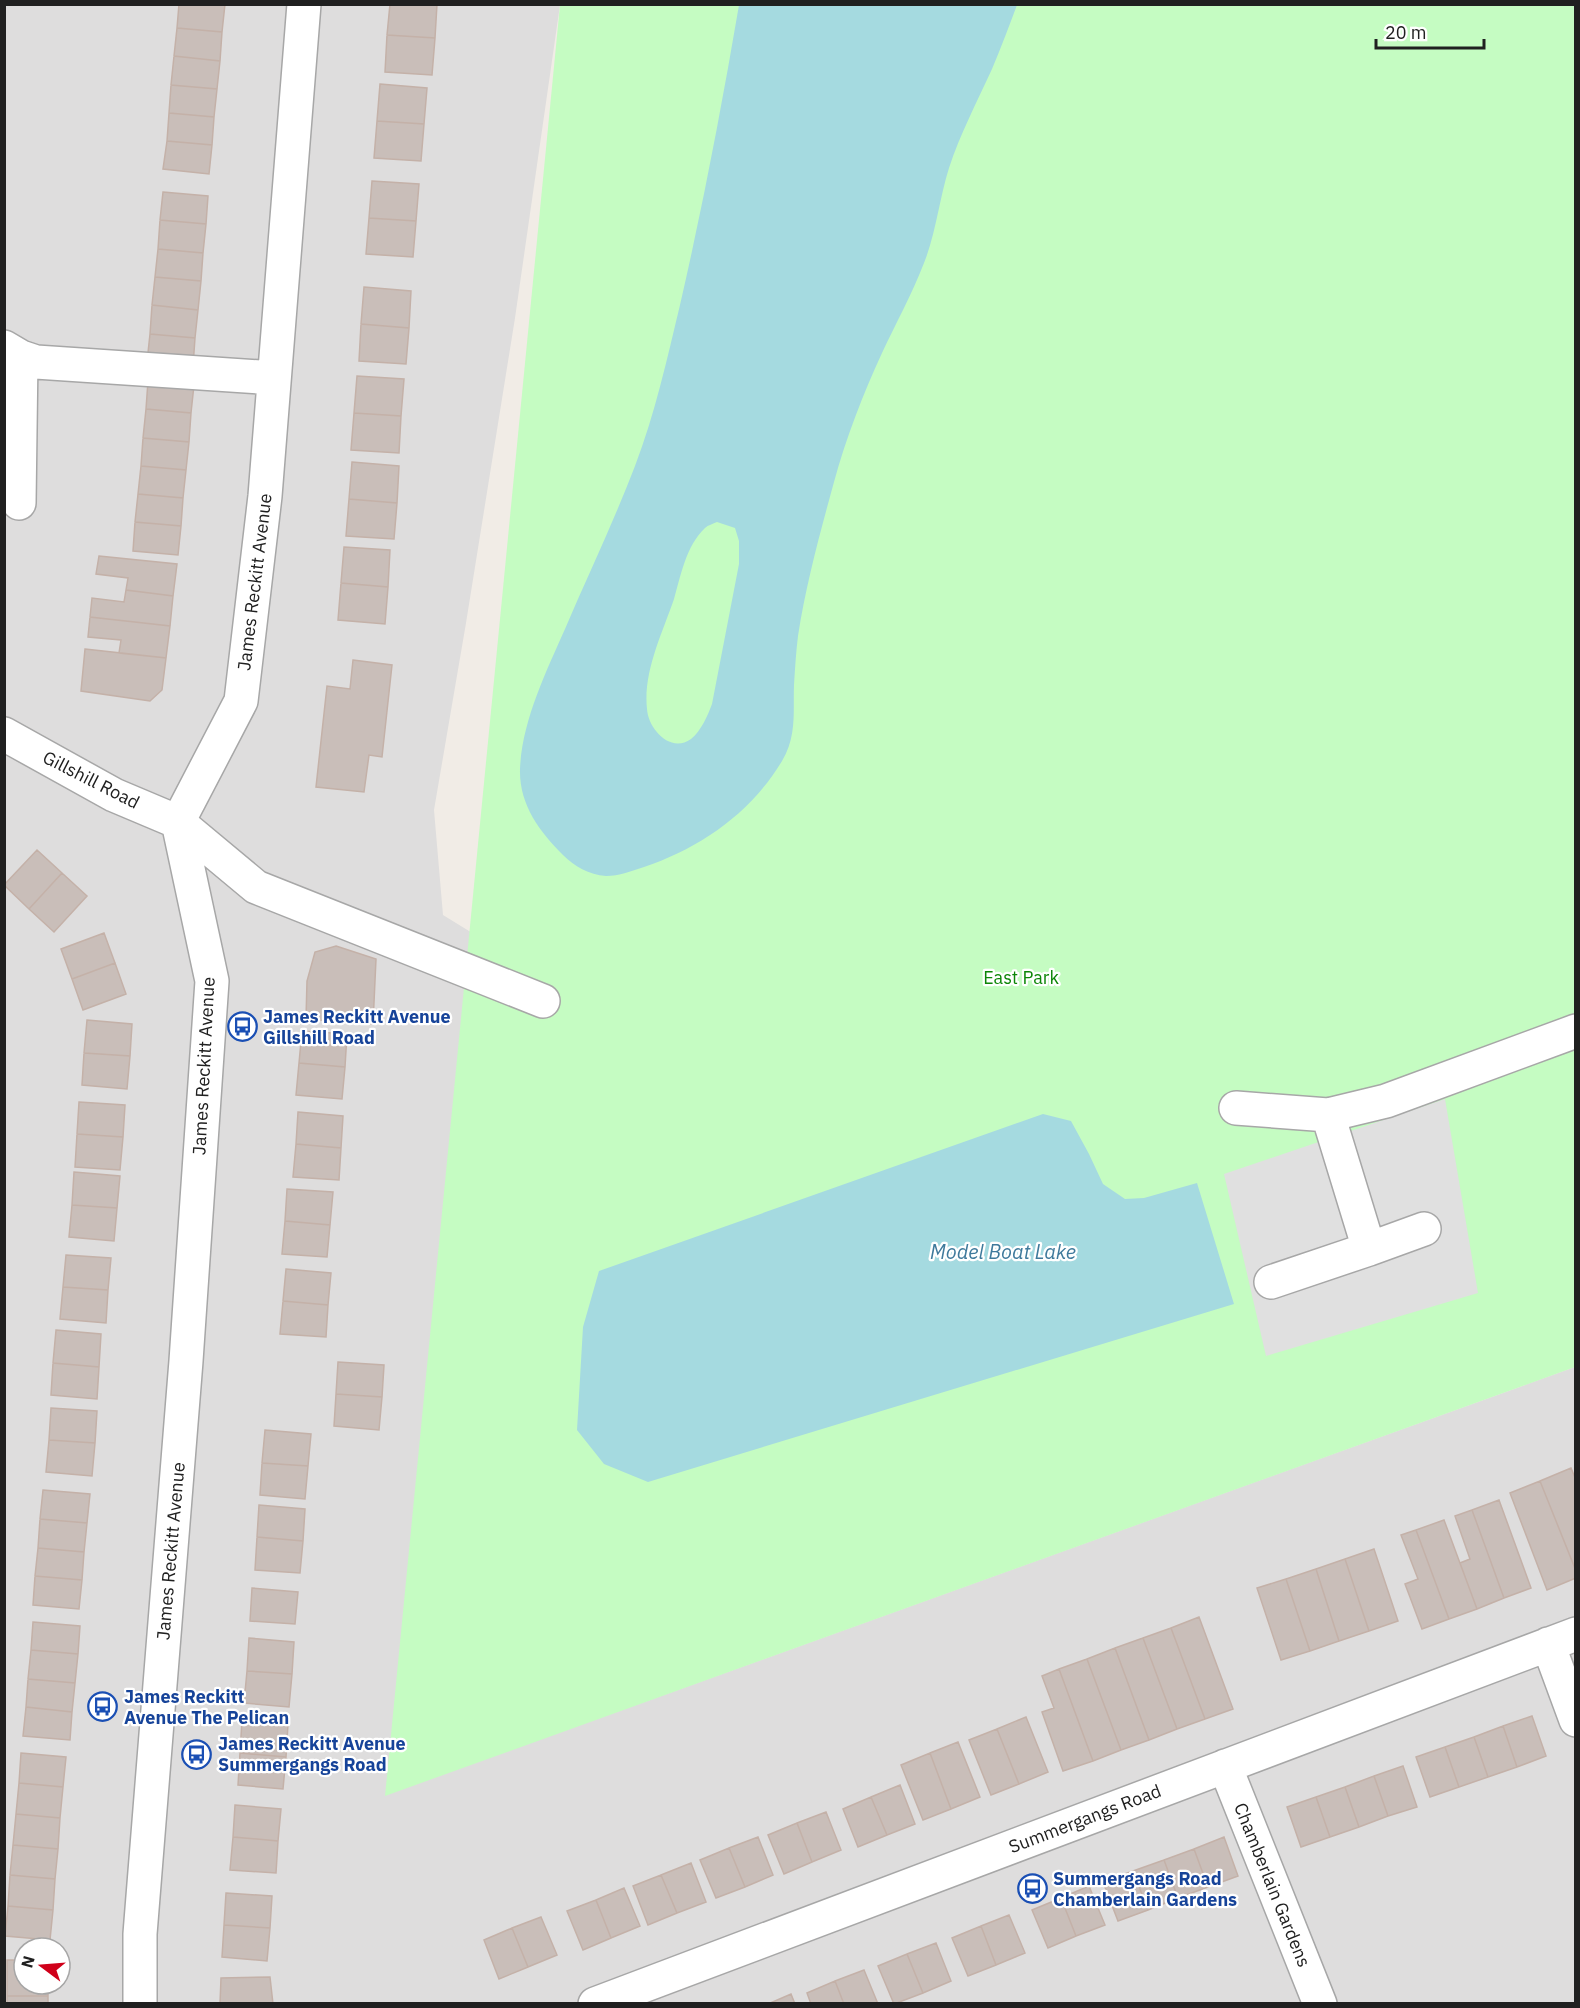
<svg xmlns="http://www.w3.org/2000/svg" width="1580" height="2008" viewBox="0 0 1580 2008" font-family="'IBM Plex Sans',sans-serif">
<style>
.residential{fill:#dedddd;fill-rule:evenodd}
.park{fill:#c5fcc2}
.parking{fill:#e0e0e0}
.water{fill:#a5dae0;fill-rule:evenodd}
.building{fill:#c9beb9;stroke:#c4b1a8;stroke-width:1.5}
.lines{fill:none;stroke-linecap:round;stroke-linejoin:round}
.minor-casing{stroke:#a7a7a7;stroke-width:36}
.minor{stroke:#fff;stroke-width:33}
.labels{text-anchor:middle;stroke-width:4.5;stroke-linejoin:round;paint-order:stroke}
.street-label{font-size:18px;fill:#202020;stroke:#fff}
.park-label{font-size:18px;fill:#0c8607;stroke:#fff}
.transit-label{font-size:18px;font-weight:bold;fill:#164399;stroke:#fff;text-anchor:start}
.water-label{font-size:20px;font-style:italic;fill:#3f7a9c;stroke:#fff}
</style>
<rect width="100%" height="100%" fill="#f1ece6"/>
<path class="residential" d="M5 5H560L515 318 466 623 434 810 443 915 565 990 386 1795 1575 1367V2003L5 2004ZM24 1948H60V1984H24Z"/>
<path class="park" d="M560 5H1575V1367L385 1796Z"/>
<path class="parking" d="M1445 1099 1478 1293 1266 1356 1224 1174Z"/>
<path class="water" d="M739 5H1017C1009 26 1001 48 992 69 977 102 960 134 949 168 939 200 936 233 924 263 912 294 896 323 882 353 863 394 846 438 834 482 820 533 806 584 798 636 796 652 795 668 794 685 793 712 797 736 782 761 751 813 700 848 644 867 632 871 619 876 606 876 589 875 574 866 563 855 539 831 519 804 520 769 522 721 546 672 565 629 588 575 614 521 635 466 655 414 667 359 680 305 703 205 722 105 739 5ZM717 522 735 528 739 541V564L712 704C708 715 701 731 691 739 670 754 648 728 647 709 643 672 662 634 674 599 681 575 686 546 705 528 708 525 713 524 717 522Z
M1043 1114 1071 1121 1089 1154 1103 1184 1125 1199 1144 1198 1197 1183 1234 1304 648 1482 604 1464 577 1430 583 1327 599 1271Z"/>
<path class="building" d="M179 4H225L222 32 177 28Z
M390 4H437L435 38 387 35Z
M177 28 222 32 220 61 174 56Z
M387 35 435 38 432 75 385 72Z
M174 56 220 61 217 89 171 85Z
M380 84 427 88 424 124 377 121Z
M171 85 217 89 214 117 169 113Z
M169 113 214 117 212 145 167 141Z
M377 121 424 124 421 161 374 158Z
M167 141 212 145 209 174 163 169Z
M372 181 419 184 416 221 369 218Z
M163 192 208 196 206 224 160 220Z
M369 218 416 221 413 257 366 254Z
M160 220 206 224 203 253 158 249Z
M158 249 203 253 201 281 155 277Z
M155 277 201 281 198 310 152 305Z
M364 287 411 291 409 328 361 324Z
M152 305 198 310 195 338 150 334Z
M361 324 409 328 406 364 359 361Z
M150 334 195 338 193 366 147 362Z
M357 376 404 379 401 416 354 413Z
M148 381 194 385 191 413 146 409Z
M146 409 191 413 189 442 143 438Z
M354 413 401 416 399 453 351 450Z
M143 438 189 442 186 470 141 466Z
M352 462 399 466 397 503 349 499Z
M141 466 186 470 183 498 138 494Z
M138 494 183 498 181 526 135 522Z
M349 499 397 503 394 539 346 536Z
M135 522 181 526 178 555 133 551Z
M344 547 390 550 388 587 341 583Z
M99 556 177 564 173 596 126 590 128 578 96 574Z
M341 583 388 587 385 624 338 620Z
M126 590 173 596 170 626 90 617 92 598 124 602Z
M90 617 170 626 166 658 119 653 121 640 88 637Z
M85 649 166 658 162 690 150 701 81 691Z
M353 660 392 665 382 757 369 755 364 792 316 787 327 686 350 689Z
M37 850 62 873 29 909 4 885Z
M62 873 87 896 54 932 29 909Z
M104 933 115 963 72 979 61 949Z
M336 946 376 959 373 1024 306 1019 307 981 315 952Z
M115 963 126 994 83 1010 72 979Z
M87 1020 132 1024 130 1056 84 1053Z
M302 1031 347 1034 345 1067 299 1063Z
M84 1053 130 1056 127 1089 82 1085Z
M299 1063 345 1067 342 1099 296 1095Z
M79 1102 125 1105 123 1137 77 1134Z
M298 1112 343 1116 341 1148 296 1144Z
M77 1134 123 1137 120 1170 75 1167Z
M296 1144 341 1148 339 1180 293 1177Z
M74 1172 120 1176 117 1208 72 1205Z
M287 1189 333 1192 330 1225 285 1221Z
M72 1205 117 1208 114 1241 69 1237Z
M285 1221 330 1225 327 1257 282 1254Z
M66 1255 111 1258 108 1290 63 1287Z
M286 1269 331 1273 328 1305 283 1301Z
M63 1287 108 1290 106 1323 60 1319Z
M283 1301 328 1305 326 1337 280 1334Z
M56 1330 101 1334 99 1367 53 1363Z
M338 1362 384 1365 382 1397 336 1394Z
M53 1363 99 1367 97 1399 51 1395Z
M336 1394 382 1397 379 1430 334 1426Z
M51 1408 97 1411 95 1443 49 1440Z
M265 1430 311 1434 308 1466 262 1463Z
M49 1440 95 1443 92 1476 46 1472Z
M262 1463 308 1466 305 1499 260 1495Z
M1571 1468 1576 1480V1571L1540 1481Z
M1540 1481 1576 1571V1578L1547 1590 1510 1493Z
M43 1490 90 1494 87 1523 40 1519Z
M1499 1500 1531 1588 1504 1598 1472 1510Z
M259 1505 305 1509 303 1541 257 1537Z
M1472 1510 1504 1598 1477 1609 1460 1563 1470 1559 1455 1516Z
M40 1519 87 1523 84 1552 38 1548Z
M1444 1520 1477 1609 1449 1619 1416 1530Z
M1416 1530 1449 1619 1422 1629 1405 1584 1418 1579 1401 1535Z
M257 1537 303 1541 300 1573 255 1570Z
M38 1548 84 1552 82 1580 35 1576Z
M1374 1549 1398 1621 1369 1631 1345 1559Z
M1345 1559 1369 1631 1339 1641 1316 1569Z
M1316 1569 1339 1641 1310 1651 1286 1579Z
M35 1576 82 1580 79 1609 33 1605Z
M1286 1579 1310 1651 1281 1660 1257 1588Z
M252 1588 298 1592 295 1624 250 1621Z
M1199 1617 1233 1709 1205 1719 1171 1628Z
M33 1622 80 1626 78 1654 31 1650Z
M1171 1628 1205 1719 1177 1729 1143 1638Z
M249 1638 294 1642 292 1674 247 1671Z
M1143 1638 1177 1729 1149 1740 1115 1648Z
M1115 1648 1149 1740 1121 1750 1087 1659Z
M31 1650 78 1654 75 1683 28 1679Z
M1087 1659 1121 1750 1093 1761 1059 1669Z
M1059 1669 1093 1761 1063 1771 1042 1712 1054 1708 1042 1676Z
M247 1671 292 1674 289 1707 244 1703Z
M28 1679 75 1683 72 1712 26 1707Z
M26 1707 72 1712 70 1740 23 1736Z
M1532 1716 1546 1756 1517 1767 1503 1726Z
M1026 1717 1048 1772 1019 1784 997 1729Z
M242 1720 288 1724 286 1757 240 1753Z
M1503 1726 1517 1767 1488 1777 1474 1737Z
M997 1729 1019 1784 991 1795 969 1740Z
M1474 1737 1488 1777 1459 1787 1445 1747Z
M958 1742 980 1797 951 1809 930 1753Z
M1445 1747 1459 1787 1430 1797 1416 1757Z
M21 1753 66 1757 63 1787 19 1783Z
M240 1753 286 1757 283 1789 238 1785Z
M930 1753 951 1809 923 1820 901 1765Z
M1403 1766 1417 1807 1388 1816 1374 1776Z
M1374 1776 1388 1816 1359 1827 1345 1787Z
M19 1783 63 1787 60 1818 16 1814Z
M900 1785 915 1824 887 1835 871 1797Z
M1345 1787 1359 1827 1330 1837 1316 1797Z
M871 1797 887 1835 858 1847 843 1809Z
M1316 1797 1330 1837 1301 1847 1287 1807Z
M235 1805 281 1809 278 1841 233 1837Z
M826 1812 841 1850 812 1862 797 1823Z
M16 1814 60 1818 58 1849 13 1845Z
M797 1823 812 1862 784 1874 768 1835Z
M233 1837 278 1841 276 1873 230 1870Z
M758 1837 773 1875 745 1887 729 1848Z
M1224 1837 1238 1876 1208 1887 1194 1849Z
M13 1845 58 1849 55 1879 10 1875Z
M729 1848 745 1887 716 1898 700 1860Z
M1194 1849 1208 1887 1178 1898 1164 1860Z
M1164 1860 1178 1898 1148 1910 1133 1871Z
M691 1863 706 1902 677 1913 661 1875Z
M1133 1871 1148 1910 1118 1921 1103 1882Z
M10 1875 55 1879 53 1910 8 1906Z
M661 1875 677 1913 648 1925 633 1886Z
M1089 1886 1105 1925 1076 1936 1061 1898Z
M624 1888 640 1926 611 1938 596 1900Z
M226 1893 272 1896 270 1928 224 1925Z
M1061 1898 1076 1936 1048 1948 1032 1910Z
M596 1900 611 1938 583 1950 567 1911Z
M8 1906 53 1910 50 1940 5 1936Z
M1009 1915 1025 1953 996 1965 981 1926Z
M541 1917 557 1955 528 1967 512 1928Z
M224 1925 270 1928 267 1961 222 1957Z
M981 1926 996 1965 968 1976 952 1938Z
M512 1928 528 1967 499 1979 484 1940Z
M936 1943 951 1981 923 1993 907 1954Z
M907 1954 923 1993 894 2004 878 1966Z
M7 1960H24V1984H48V1996H7Z
M864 1970 878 2004H844L835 1981Z
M270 1977 273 2004H220L221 1978Z
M835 1981 844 2004H811L807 1993Z
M791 1994 795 2004H768Z
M7 1996H48V2004H7Z"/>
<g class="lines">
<defs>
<path id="minor" d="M4 347 21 357 19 503
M21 357 36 362 274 378
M4 734 114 795 178 822 256 887 543 1001
M1236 1108 1328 1115 1386 1101 1576 1031
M1369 1249 1424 1229
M1271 1282 1369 1249 1328 1115
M1548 1644 1576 1720
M1225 1766 1320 2004
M140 2004V1934L186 1361 212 981 178 822 241 701 265 496 304 4
M595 2004 1576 1634"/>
</defs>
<use href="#minor" class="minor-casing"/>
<use href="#minor" class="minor"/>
</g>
<defs>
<symbol id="bus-ring" viewBox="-11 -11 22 22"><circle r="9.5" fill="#fff" stroke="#1a4fb4" stroke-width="1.5"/><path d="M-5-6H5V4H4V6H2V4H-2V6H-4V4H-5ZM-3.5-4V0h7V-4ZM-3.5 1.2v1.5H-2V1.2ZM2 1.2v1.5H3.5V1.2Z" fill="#1a4fb4"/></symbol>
</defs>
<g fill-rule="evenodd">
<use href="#bus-ring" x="226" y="1010" width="33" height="33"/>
<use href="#bus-ring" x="86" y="1690" width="33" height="33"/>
<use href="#bus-ring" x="180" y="1738" width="33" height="33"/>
<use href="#bus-ring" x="1016" y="1872" width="33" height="33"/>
</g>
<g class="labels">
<g class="street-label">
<text transform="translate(255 582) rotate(-83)" y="6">James Reckitt Avenue</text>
<text transform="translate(91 780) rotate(27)" y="6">Gillshill Road</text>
<text transform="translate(204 1066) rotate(-87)" y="6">James Reckitt Avenue</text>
<text transform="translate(171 1551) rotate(-85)" y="6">James Reckitt Avenue</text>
<text transform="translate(1085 1819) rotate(-21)" y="6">Summergangs Road</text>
<text transform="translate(1272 1885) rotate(68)" y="6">Chamberlain Gardens</text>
</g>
<g class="park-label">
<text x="1021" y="984">East Park</text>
</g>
<g class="transit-label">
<text x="263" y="1023">James Reckitt Avenue<tspan x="263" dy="21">Gillshill Road</tspan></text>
<text x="124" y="1703">James Reckitt<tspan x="124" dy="21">Avenue The Pelican</tspan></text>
<text x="218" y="1750">James Reckitt Avenue<tspan x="218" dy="21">Summergangs Road</tspan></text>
<text x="1053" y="1885">Summergangs Road<tspan x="1053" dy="21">Chamberlain Gardens</tspan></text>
</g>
<g class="water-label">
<text x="1003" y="1259">Model Boat Lake</text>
</g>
</g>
<rect width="1580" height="2008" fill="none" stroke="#202020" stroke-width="12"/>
<g transform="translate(42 1966) rotate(286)"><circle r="28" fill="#ffffff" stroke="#a6a6a6" stroke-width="1.5"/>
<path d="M0-4.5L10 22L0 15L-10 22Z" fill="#d0001a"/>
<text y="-9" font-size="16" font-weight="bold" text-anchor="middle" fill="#202020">N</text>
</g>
<path d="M1376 39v9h108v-9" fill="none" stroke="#202020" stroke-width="3"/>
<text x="1385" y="39" font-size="18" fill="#202020" stroke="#ffffff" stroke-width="4.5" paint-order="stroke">20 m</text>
</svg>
